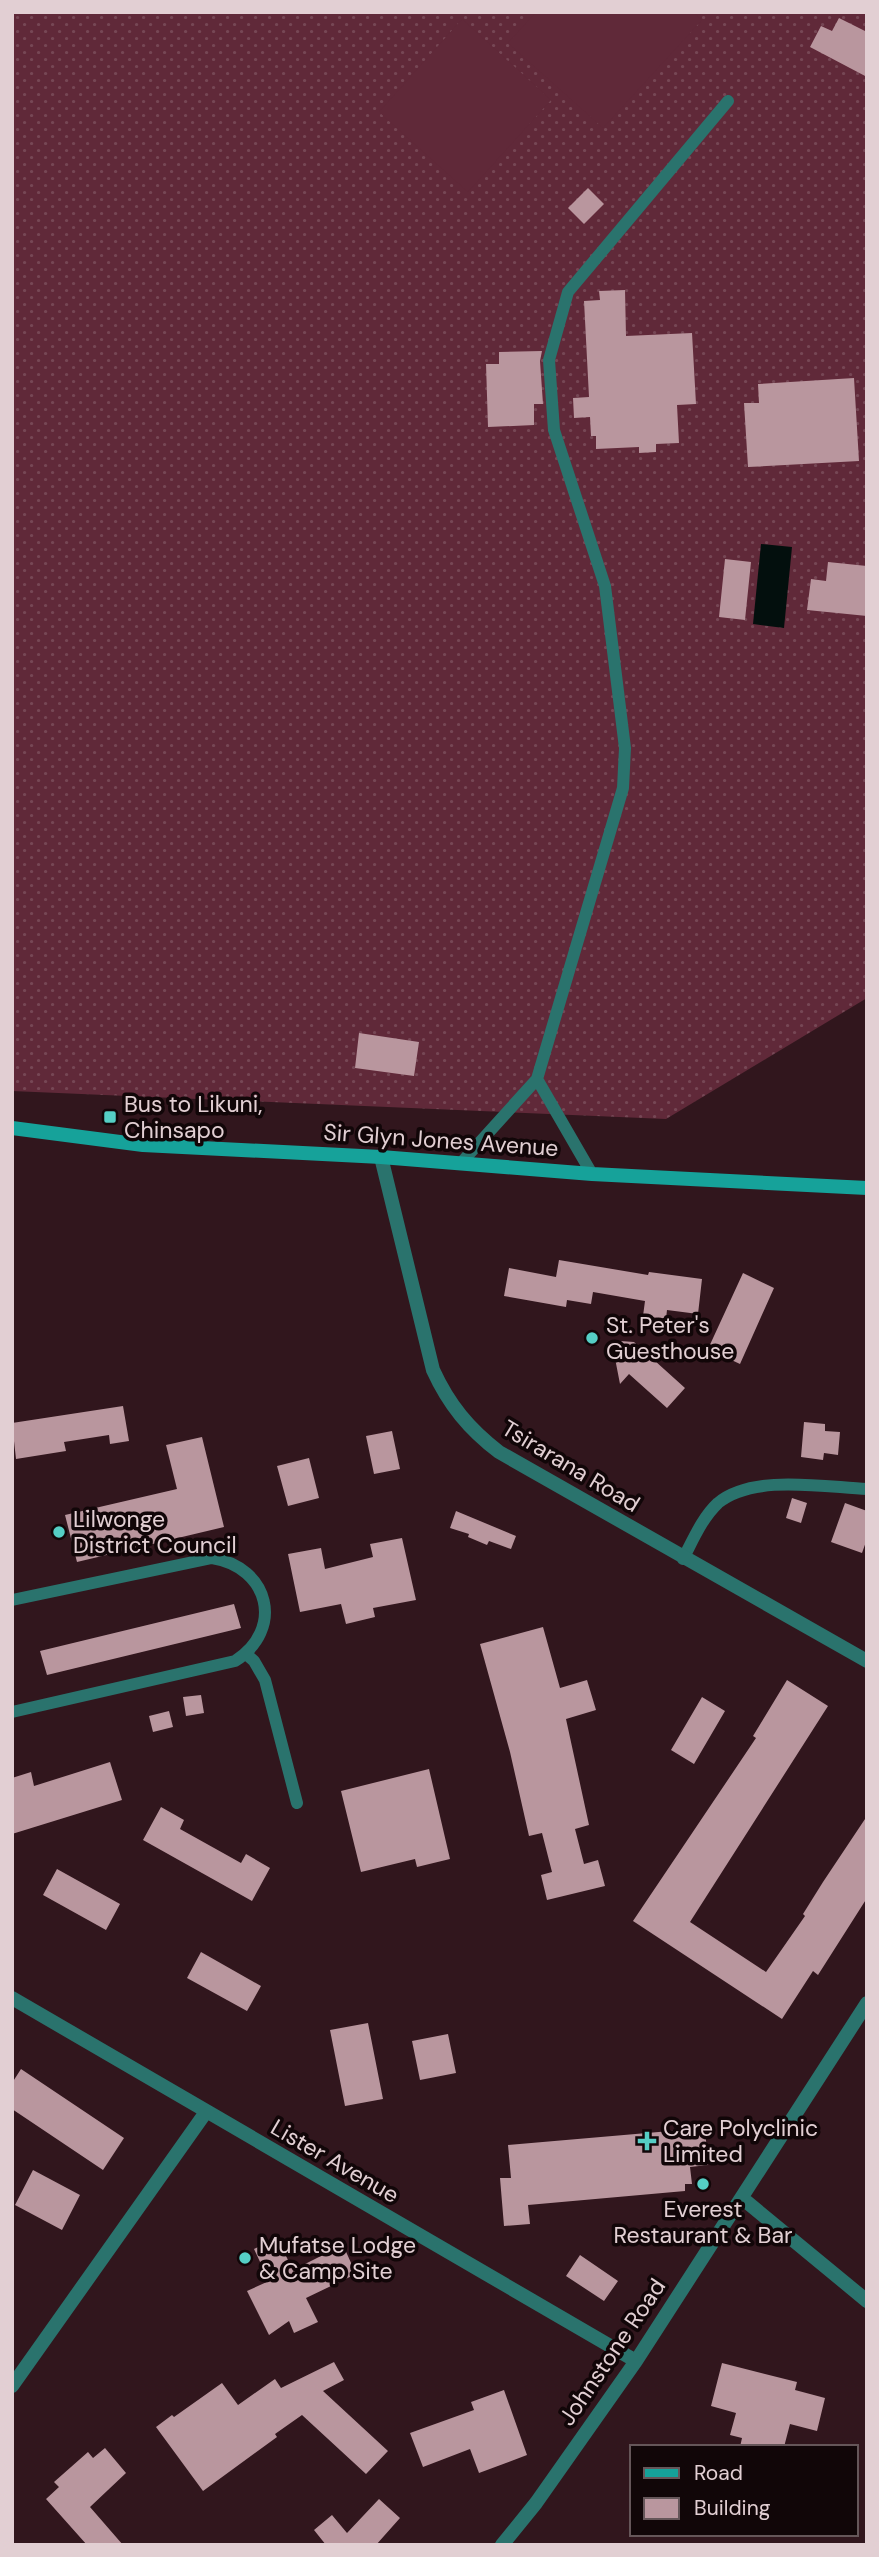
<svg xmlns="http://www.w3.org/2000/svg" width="879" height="2557" viewBox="0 0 879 2557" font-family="'DM Sans',sans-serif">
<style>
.grass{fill:url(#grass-dots)}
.pitch{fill:#602939}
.water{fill:#030f0d}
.building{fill:#b9969e}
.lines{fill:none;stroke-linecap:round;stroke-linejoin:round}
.service{stroke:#2a736d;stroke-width:12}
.minor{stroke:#2a736d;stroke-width:14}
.secondary{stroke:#16a29a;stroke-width:14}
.poi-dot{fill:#55cec5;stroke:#110608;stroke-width:2.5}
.labels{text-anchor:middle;stroke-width:7;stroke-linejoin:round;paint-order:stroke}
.poi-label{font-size:23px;fill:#e2cfd3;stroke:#110608;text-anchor:start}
.street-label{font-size:23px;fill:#e2cfd3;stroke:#110608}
</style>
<defs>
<pattern id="grass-dots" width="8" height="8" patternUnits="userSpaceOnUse" patternTransform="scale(1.75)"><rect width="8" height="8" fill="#602939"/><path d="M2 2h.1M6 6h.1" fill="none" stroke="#764755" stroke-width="1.8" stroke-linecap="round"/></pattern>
</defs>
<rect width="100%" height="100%" fill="#31161d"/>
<path class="grass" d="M12 12H867V998L666 1119 12 1091Z"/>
<path class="pitch" d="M536 12H693L702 20 603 128 508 43Z
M462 19 551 100 468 192 379 112Z"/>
<path class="water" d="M761 544 792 547 784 628 753 624Z"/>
<path class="building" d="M839 18 867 32V77L810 47 821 26 832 31Z
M588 188 604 204 584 224 568 208Z
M625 290 626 336 692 333 696 404 677 405 679 443 656 444V452L639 453V447L596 449V436H591L590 417 574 418 573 398 589 397 584 301 600 300 599 291Z
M542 351 540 361 543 404H534V425L488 427 486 364H499V352Z
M854 378 859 461 748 467 744 403H759L758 384Z
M725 559 751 562 745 620 719 617Z
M828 562 867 566V616L807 610 811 579 826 581Z
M359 1033 419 1042 414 1076 355 1068Z
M559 1260 648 1275 649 1272 702 1279 698 1314 667 1310 666 1319 643 1316 645 1301 593 1292 591 1304 567 1300 566 1307 504 1296 509 1268 556 1277Z
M743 1273 774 1288 740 1364 708 1349Z
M620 1341 634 1342 685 1388 667 1408 629 1374 620 1384 613 1348Z
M123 1406 129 1441 110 1444 109 1435 64 1442 66 1451 16 1459 12 1423Z
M804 1422 825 1424V1431L840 1432 838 1455 824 1453 823 1460 801 1457Z
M392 1431 400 1469 374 1474 366 1436Z
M202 1437 224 1527 77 1562 65 1515 177 1489 166 1445Z
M309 1458 319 1498 288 1506 277 1466Z
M792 1498 807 1503 801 1523 786 1518Z
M845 1503 867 1511V1539L862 1553 831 1542Z
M456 1511 516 1536 511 1549 489 1541 487 1545 468 1537 469 1534 450 1528Z
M402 1538 416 1600 373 1608 375 1617 346 1624 341 1604 300 1612 288 1554 321 1548 325 1569 373 1557 370 1544Z
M234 1604 241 1628 47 1675 40 1651Z
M543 1627 560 1688 587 1680 596 1710 566 1719 589 1825 575 1829 584 1864 598 1860 605 1886 547 1900 541 1875 552 1872 542 1833 529 1836 510 1752 480 1644Z
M787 1680 828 1706 690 1922 766 1972 805 1916 803 1914 823 1882 867 1816V1898L818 1975 813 1971 782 2019 633 1921 756 1738 753 1736Z
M201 1695 204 1713 186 1716 183 1697Z
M702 1697 725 1711 694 1764 671 1750Z
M169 1711 173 1727 153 1732 149 1716Z
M110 1762 122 1800 12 1834V1778L31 1772 34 1786Z
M429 1769 450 1859 417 1867 415 1859 361 1872 341 1791Z
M161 1807 184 1820 180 1829 241 1863 246 1854 270 1868 252 1901 143 1840Z
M57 1869 120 1904 106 1930 43 1895Z
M201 1952 261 1986 247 2011 187 1978Z
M368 2023 383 2099 345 2106 330 2030Z
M448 2034 456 2073 420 2080 412 2041Z
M21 2069 124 2138 103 2170 12 2109V2083Z
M705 2128 708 2165 690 2167 692 2184H685V2191L528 2205 530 2224 504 2226 500 2178H511L508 2145Z
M33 2170 80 2195 62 2230 15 2205Z
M277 2238 293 2270 343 2245 356 2274 306 2298 318 2322 294 2333 289 2321 269 2335 247 2291 269 2281 254 2249Z
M580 2255 618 2281 604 2301 566 2276Z
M334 2362 344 2380 323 2391 388 2451 366 2474 302 2415 275 2434 277 2437 203 2491 156 2427 172 2415 174 2417 222 2383 238 2405 275 2379 281 2388Z
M722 2363 797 2382 795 2390 825 2398 817 2431 790 2424 784 2447H740L742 2438 730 2435 736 2413 711 2406Z
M504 2390 527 2455 479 2473 470 2449 423 2467 410 2433 474 2410 471 2402Z
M105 2448 126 2473 90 2507 123 2545H87L46 2499 59 2487 54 2482 88 2452 93 2458Z
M379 2499 400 2518 376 2545H326L314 2530 332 2515 347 2533Z"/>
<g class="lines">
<path class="service" d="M537 1079 592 1174
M461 1163 537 1079 623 788 625 748 605 586 554 430 549 360 568 292 728 101
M683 1559C693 1540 702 1518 718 1503 753 1474 823 1487 867 1489
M12 1600 212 1558C269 1567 285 1629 235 1661L12 1712
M246 1654 254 1661 265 1680 297 1803"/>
<path class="minor" d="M381 1157 433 1370C449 1405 469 1429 499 1452L867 1661
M12 1998 636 2361
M742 2198 867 2301
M12 2386 206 2112
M502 2545 536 2503 636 2361 867 2003"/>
<path class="secondary" d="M12 1128 143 1145 381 1157 592 1174 867 1188"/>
</g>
<g class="poi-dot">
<rect x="103" y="1110" width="14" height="14" rx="3.5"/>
<circle cx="592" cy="1338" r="7"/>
<circle cx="59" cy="1532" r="7"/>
<path d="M643.5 2130.5h7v7h7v7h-7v7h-7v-7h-7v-7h7z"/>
<circle cx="703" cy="2184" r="7"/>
<circle cx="245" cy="2258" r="7"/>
</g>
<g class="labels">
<g class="poi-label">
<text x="124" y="1112">Bus to Likuni,<tspan x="124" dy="26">Chinsapo</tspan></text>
<text x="606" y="1333">St. Peter's<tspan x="606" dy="26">Guesthouse</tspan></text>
<text x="73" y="1527">Lilwonge<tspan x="73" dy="26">District Council</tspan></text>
<text x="663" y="2136">Care Polyclinic<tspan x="663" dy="26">Limited</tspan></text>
<text x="703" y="2217" text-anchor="middle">Everest<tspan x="703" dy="26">Restaurant &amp; Bar</tspan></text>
<text x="259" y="2253">Mufatse Lodge<tspan x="259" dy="26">&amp; Camp Site</tspan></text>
</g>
<g class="street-label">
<text transform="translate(441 1140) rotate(4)" y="8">Sir Glyn Jones Avenue</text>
<text transform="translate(571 1466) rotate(31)" y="8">Tsirarana Road</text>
<text transform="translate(335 2161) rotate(30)" y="8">Lister Avenue</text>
<text transform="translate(612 2352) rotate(-56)" y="8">Johnstone Road</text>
</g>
</g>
<rect width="879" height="2557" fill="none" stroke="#e2cfd3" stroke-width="28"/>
<rect x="630" y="2445" width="228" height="91" fill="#110608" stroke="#655659" stroke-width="2"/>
<rect x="644" y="2468" width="35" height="10" fill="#16a29a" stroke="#655659" stroke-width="2"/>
<text x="694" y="2480" font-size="21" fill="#e2cfd3">Road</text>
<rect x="644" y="2498" width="35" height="21" fill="#b9969e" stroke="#655659" stroke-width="2"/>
<text x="694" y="2515" font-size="21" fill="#e2cfd3">Building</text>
</svg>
